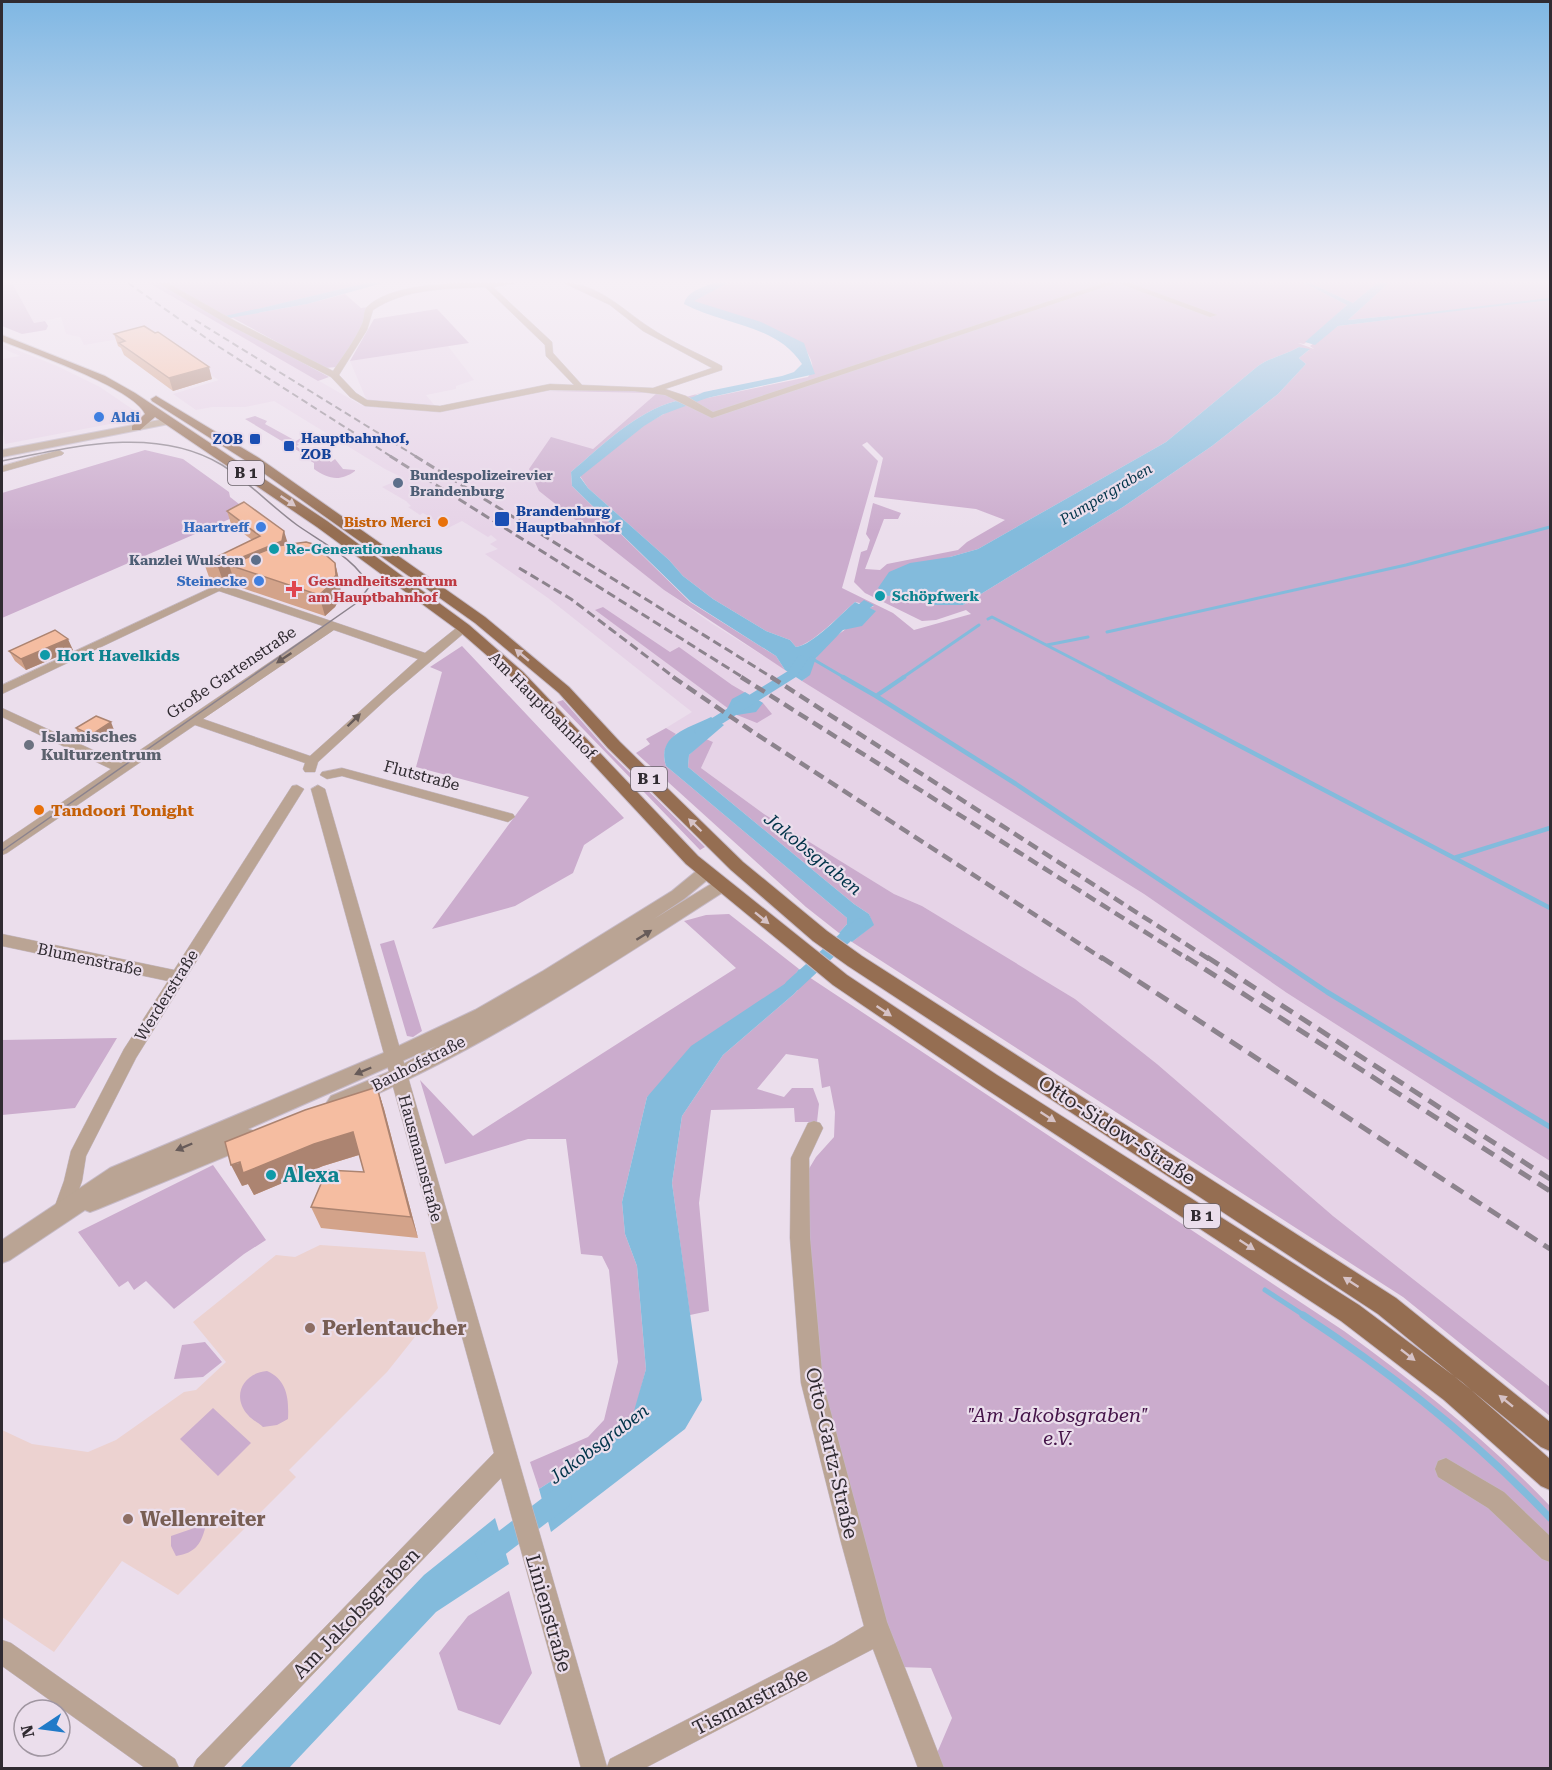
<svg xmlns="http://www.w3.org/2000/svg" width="1552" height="1770" viewBox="0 0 1552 1770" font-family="'Roboto Serif',serif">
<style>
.built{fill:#e6d3e7;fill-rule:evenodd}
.education{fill:#ecd2d0}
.green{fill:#cbaccd;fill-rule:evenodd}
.water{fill:#83bbdc}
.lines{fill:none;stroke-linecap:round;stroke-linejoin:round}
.stream-far4{stroke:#83bbdc;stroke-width:2}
.stream-far3{stroke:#83bbdc;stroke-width:3}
.stream-far2{stroke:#83bbdc;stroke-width:4.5}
.stream-far1{stroke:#83bbdc;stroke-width:5}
.stream{stroke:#83bbdc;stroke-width:7}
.canal{fill:#83bbdc;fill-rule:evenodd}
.pedestrian-casing{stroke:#c6bac7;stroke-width:2}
.minor-casing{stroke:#c6bac7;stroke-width:1}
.tertiary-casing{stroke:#c6bac7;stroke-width:2}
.primary-casing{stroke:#c6bac7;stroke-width:2}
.pedestrian{fill:#baa494;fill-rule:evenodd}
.minor{fill:#baa494;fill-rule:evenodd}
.tertiary{fill:#baa494;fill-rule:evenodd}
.primary{fill:#956e52;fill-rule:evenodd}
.tram{stroke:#8c838d;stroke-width:1.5}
.rail-far3{stroke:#8c838d;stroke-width:2;stroke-dasharray:7 4;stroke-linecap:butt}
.rail-far2{stroke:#8c838d;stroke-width:3;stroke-dasharray:9 4.5;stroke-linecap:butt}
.rail-far1{stroke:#8c838d;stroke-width:4.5;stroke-dasharray:11 6;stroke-linecap:butt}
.rail{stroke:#8c838d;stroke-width:5;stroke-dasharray:14 8;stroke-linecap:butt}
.wall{fill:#d3a38a}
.shaded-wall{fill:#ac8471}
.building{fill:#f5bda1;stroke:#ac8471;stroke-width:1.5}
.oneway{fill:#d6c2c6}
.oneway2{fill:#675b59}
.shop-dot{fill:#3f7fe0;stroke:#ebdeec;stroke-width:2}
.transit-dot{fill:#1a4fb4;stroke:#ebdeec;stroke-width:2}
.service-dot{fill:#5c6f8a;stroke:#ebdeec;stroke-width:2}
.food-dot{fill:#e8710a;stroke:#ebdeec;stroke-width:2}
.culture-dot{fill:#0f9aa8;stroke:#ebdeec;stroke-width:2}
.health-dot{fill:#e0444e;stroke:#ebdeec;stroke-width:2}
.worship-dot{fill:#6b7280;stroke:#ebdeec;stroke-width:2}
.education-dot{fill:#8d6e63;stroke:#ebdeec;stroke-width:2}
.labels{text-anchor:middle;stroke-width:4.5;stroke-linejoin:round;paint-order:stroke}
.far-shop-label{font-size:14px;font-weight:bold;fill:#366cbe;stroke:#ebdeec;text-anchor:end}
.far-transit-label{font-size:14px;font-weight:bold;fill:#164399;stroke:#ebdeec;text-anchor:start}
.far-service-label{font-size:14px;font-weight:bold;fill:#4e5e75;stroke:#ebdeec;text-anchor:start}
.far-food-label{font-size:14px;font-weight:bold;fill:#c56008;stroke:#ebdeec;text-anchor:end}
.far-culture-label{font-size:14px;font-weight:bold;fill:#0d838f;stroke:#ebdeec;text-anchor:start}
.far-health-label{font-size:14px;font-weight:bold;fill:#be3a42;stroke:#ebdeec;text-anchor:start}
.shield{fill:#ebdeec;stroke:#686169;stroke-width:1.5}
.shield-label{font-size:15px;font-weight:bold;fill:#302b31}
.far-water-label{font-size:15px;font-style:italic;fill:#013349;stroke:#ebdeec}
.culture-label{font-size:16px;font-weight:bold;fill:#0d838f;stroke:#ebdeec;text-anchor:start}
.street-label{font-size:16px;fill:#302b31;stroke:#ebdeec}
.worship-label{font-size:16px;font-weight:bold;fill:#5b616d;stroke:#ebdeec;text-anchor:start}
.food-label{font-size:16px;font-weight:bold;fill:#c56008;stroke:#ebdeec;text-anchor:start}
.water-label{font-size:18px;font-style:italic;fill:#013349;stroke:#ebdeec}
.near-street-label{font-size:20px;fill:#302b31;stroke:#ebdeec}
.near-culture-label{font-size:20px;font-weight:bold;fill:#0d838f;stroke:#ebdeec;text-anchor:start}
.near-education-label{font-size:20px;font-weight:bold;fill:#785e54;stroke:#ebdeec;text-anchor:start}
.near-park-label{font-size:20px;font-style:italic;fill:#451449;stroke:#ebdeec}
</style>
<rect width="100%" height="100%" fill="#ebdeec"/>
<path class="built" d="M12 283H149L361 405 434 411 546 391 658 392 593 449 539 491 664 590 711 623 1144 894 1287 993 1550 1161V1387L1333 1216 1157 1064 1075 999 922 906 894 894 764 814 701 768 713 742 706 739 723 725 711 717 676 734 666 728 692 712 548 598 485 554 498 549 490 544 497 540 491 535 488 537 462 521 446 529 430 517 423 513 420 515 408 507 411 506 406 501 382 487 403 478 385 469 274 401 245 407H212L196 410 173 394 219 380 150 336H136L84 345 80 337 66 334 61 317 34 323ZM603 607 670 652 763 703 737 715 596 610Z
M2 344 57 366 100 387 138 413 136 419 5 444 2 425V359L20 356 2 348Z
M448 346 474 380 456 386V389L426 395 436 407 367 401 350 361Z"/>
<path class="education" d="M320 1245 425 1252 438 1308 387 1372 289 1470 296 1477 178 1595 122 1561 54 1652 2 1617V1430L32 1444 88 1452 116 1440 184 1392 196 1390 226 1362 193 1322 276 1255 295 1257Z"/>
<path class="green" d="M2 283H12L34 323 45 321 48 326 46 330 22 334 2 326Z
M149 283H366L237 314 245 315 307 304 345 294 361 308 368 307 366 322 337 367 325 368 233 318 224 320 329 377 318 381Z
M728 283H1304L1347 305 1304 344 1298 343 1314 349 1310 346 1338 326 1394 319 1389 316 1348 320 1389 283H1550V1161L1287 993 1144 894 802 681C812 674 810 668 816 658 829 637 855 623 875 611L869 608 874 606 855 602C841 614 813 644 796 647L790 640 766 631 713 599 683 576 669 560 588 488 580 476 644 425 680 405 676 401C635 412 603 445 571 472L572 486 690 602 776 656 785 670 664 590 539 491 529 469 551 437 593 449 657 393 546 391 648 390 686 397 704 392 695 395 707 398 808 377C817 367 810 358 805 348L693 301ZM1299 347 1309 350 1299 358 1306 364 1278 394 1212 446 1123 507 963 605H931L901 595 888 596 880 592 950 557 978 549 1166 442 1258 366C1271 357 1285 355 1299 347ZM867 442 883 458 874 497 976 509 1005 520 967 542 958 550 887 564 880 570 865 569 884 519H898L901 513 873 503 866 534 870 540 867 550 861 552 854 582 865 593 922 621 936 620 966 610 971 614 914 630 893 613 842 588 878 461 862 445Z
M1310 283H1377L1353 303Z
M437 309 469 343 350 361 374 319Z
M255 416 267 421 265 424 296 441 301 438 305 440 297 443 299 445 296 446 306 454 314 451 331 462 335 459 343 469 355 470V471C340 482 328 479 314 469V463L300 455V452L245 419Z
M145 450 183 459 229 492 230 497 248 511 2 618V493Z
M603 607 670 652 679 647 732 685 763 703 772 714 757 723 737 715 595 610Z
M462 646 624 818 584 845 573 873 515 906 432 929 529 797 416 767 442 672 430 667Z
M563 700 607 750 705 847 700 850 557 702Z
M666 728 676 734C666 745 661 751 666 766L847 918V924L839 933 806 907 636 753 650 744 646 739Z
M706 739 713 742 701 768 764 814 894 894 922 906 1075 999 1157 1064 1333 1216 1550 1387V1416L1403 1297 852 942 873 925 869 914 854 904 688 767 689 755Z
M729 914 799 969 792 979 647 1097 622 1202 625 1234 637 1266 646 1369 635 1411 611 1443 539 1489 530 1462 588 1437 604 1420 618 1362 609 1270 602 1256 581 1254 566 1139H528L445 1164 420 1080 473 1136 736 968 684 921 706 915Z
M394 940 422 1031 413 1037 407 1036 380 944Z
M809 977 1344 1331C1417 1384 1488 1441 1550 1506V1768H944L937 1753 952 1718 931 1668 899 1667 887 1636 820 1373 807 1237V1172L816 1157 834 1137 835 1112 830 1086 822 1088 818 1059 786 1054 757 1089 784 1097 792 1088H813L819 1104 817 1122H795L794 1108 711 1110 699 1203 709 1311 690 1315 689 1308 672 1183 682 1116 723 1055 794 994Z
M117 1038 75 1108 2 1115V1040Z
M213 1165 266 1240 244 1254 174 1309 146 1281 134 1290 128 1281 119 1287 78 1232Z
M205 1342 222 1362 203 1377 174 1379 182 1345Z
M267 1371C287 1380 289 1398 288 1419L277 1425 263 1427C259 1423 252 1420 248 1415 231 1396 243 1373 267 1371Z
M213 1408 251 1443 218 1476 180 1439Z
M206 1524C202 1543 196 1553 176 1556L171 1546V1536Z
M509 1591 532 1673 500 1725 458 1710 439 1653 468 1616Z"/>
<path class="water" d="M366 283H383L307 304 245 315 236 314Z
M713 283H728L694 301 761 322 804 343 815 374 707 398 700 399 695 396 704 392 782 376 794 372 802 364C776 324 723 325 684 304 687 291 702 288 713 283Z
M1304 283H1310L1353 303 1377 283H1389L1348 320 1389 316 1395 319 1338 326 1315 345 1305 342 1347 305Z
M1299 347 1310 349 1299 358 1306 364 1278 394 1212 446 1123 507 963 605H931L902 595 888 596 879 592 881 590 878 588 889 572 910 563 950 557 978 549 1166 442 1258 366C1271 357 1285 355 1299 347Z
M676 401 680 404 644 426 580 477 588 488 669 560 683 576 713 599 766 631 790 640 796 647C813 645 841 614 855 602L859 604 864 600 874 605 870 608 876 611 862 626 843 630 816 658 810 675 802 681 785 670 776 656 691 602 572 486 571 472C603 445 635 412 676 401Z
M745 692 763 703 756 712 737 715 727 709 732 699Z
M711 717 724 725 689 755 688 767 854 904 869 914 874 925 852 942 839 933 847 924V918L666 766C656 735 689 728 711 717Z
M799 969 809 977 794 994 723 1055 682 1116 672 1183 702 1400 685 1429 551 1532 539 1489 611 1443 634 1411 646 1369 637 1266 625 1234 622 1202 647 1097 691 1046 792 979Z
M495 1518 509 1564 436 1612 289 1768H240L424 1575Z"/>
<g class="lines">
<path class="stream-far4" d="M1389 318 1550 299"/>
<path class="stream-far3" d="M988 619 992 617 1110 678
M1107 632 1406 565 1550 527
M1047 645 1088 637
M811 658 845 678
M902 678 979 625"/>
<path class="stream-far2" d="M843 677 876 696
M904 677 876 696 1016 784 1278 959
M1108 677 1550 908
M1454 858 1550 828"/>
<path class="stream-far1" d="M1275 957 1327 992 1550 1127
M1265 1290 1305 1316"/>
<path class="stream" d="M1303 1315C1393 1374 1476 1440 1550 1518"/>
<path class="canal" d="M256 309 260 311 259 313 229 318 225 316Z
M715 390 723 392 664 414 656 412 676 402Z
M802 655 808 659 796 677 706 734H696L694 731 696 728 788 671 798 656Z
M860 918 865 920 868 924 865 928 798 990H786L784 986 786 982 855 920Z
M561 1487 569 1490 572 1498 569 1506 495 1562 487 1566 479 1562 475 1554 479 1546 553 1490Z"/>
<defs>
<path id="pedestrian" d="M249 571 253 574 252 576 220 590 217 591 212 588Z"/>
<path id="minor" d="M158 283H168L235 321 333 371C343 356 355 340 362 324 365 318 363 311 367 307 395 279 478 283 516 283L493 287 552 342 553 353 582 385 653 388 712 368 643 331 610 305 564 283C598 283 623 310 649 327 671 342 698 353 722 366V370L665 389 686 396 713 412 1104 283H1116L712 418 665 395 634 391 550 390 440 412 365 406 350 397 331 377 229 325ZM485 287 545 345 546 356 574 385 550 384 440 406 367 400 356 393 339 375 367 330 373 310C406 288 446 289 485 287Z
M1118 283H1130L1217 315 1210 317Z
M59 450 64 453 62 455 2 472V466Z
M217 585 228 586 425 653 460 625H468L470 628 391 695 318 762 315 772H305L303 769 305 763 195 725 7 853 2 855V843L111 769 2 717V708L121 763 323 626 219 591 2 694V685ZM334 630 418 659 310 756 203 719Z
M342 768 513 814 515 817 508 822 342 776 327 779 320 775 322 772Z
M297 785 304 789 136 1058 86 1156 82 1181 68 1220 61 1222 54 1220 52 1214 64 1181 71 1151 124 1049 168 981 2 946V934L174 970 292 786Z
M318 785 325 789 607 1767 610 1759 834 1644 864 1626 841 1542 801 1383 790 1238 791 1158 808 1123 814 1121 820 1123 823 1128 809 1158 810 1238 823 1383 887 1622 944 1768H918L873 1649 645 1768H581L501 1478 223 1768H193L197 1759 494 1453 311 789Z
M1446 1458 1504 1492 1550 1536V1562L1542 1559 1488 1508 1438 1477 1435 1469 1438 1461Z
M2 1640 11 1643 175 1759 179 1768H145L2 1666Z"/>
<path id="tertiary" d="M170 418 176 421 174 423 2 457V450Z
M706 866 712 868 715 872 712 876 684 899 654 919 716 881 722 879 728 881 731 885 728 889C605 968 481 1051 345 1108L338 1111 331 1108 327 1102 331 1096 391 1071 436 1046 248 1129 256 1132 259 1138 256 1144 98 1209 90 1212 85 1210 10 1260 2 1263V1240L110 1168 386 1052 475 1010 543 971 672 891 700 868Z"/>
<path id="primary" d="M2 335 105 376 135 393 327 521 469 625 523 672 698 856 847 975 997 1075 1359 1305 1462 1382 1550 1459V1490L1541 1486 1444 1400 1341 1321 983 1087 833 985 686 864 513 678 459 631 317 527 155 417 140 430H132V426L145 414C134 388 31 353 2 341Z
M156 396 259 458 485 617 569 687 620 742 743 862 827 931 862 956 1396 1298 1550 1422V1451L1541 1447 1378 1314 848 966 813 941 731 870 608 748 559 693 475 623 251 464 152 401 151 399Z"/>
</defs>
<use href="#pedestrian" class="pedestrian-casing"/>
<use href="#minor" class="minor-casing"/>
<use href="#tertiary" class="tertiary-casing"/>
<use href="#primary" class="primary-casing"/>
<use href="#pedestrian" class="pedestrian"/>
<use href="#minor" class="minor"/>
<use href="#tertiary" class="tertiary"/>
<use href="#primary" class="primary"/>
<path class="tram" d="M2 461C72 447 156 425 222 465 249 482 271 506 297 525 321 542 358 560 369 587L358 602 2 851"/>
<path class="rail-far3" d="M128 283 216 345 392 457
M195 320 417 457"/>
<path class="rail-far2" d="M390 456 744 678
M415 456 773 678
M519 568 571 599 675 678"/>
<path class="rail-far1" d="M673 677 753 732 1103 959
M741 677 1188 959
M771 677 1209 959"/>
<path class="rail" d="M1101 957 1550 1249
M1186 957 1550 1191
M1207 957 1550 1179"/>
</g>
<path class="wall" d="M114 334 212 379 173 391 124 355 121 348 118 346Z
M227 511 288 545 335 563 340 584 341 596 335 607 325 616 236 586 233 577 223 581 209 577 204 563 252 540 231 524Z
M73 650 26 670 15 661 9 651Z
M76 728 114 730 95 743 79 736Z
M377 1087 384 1109 418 1238 321 1228 311 1207 364 1172 359 1155 323 1166 254 1195 248 1184 242 1186Z"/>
<path class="shaded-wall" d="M209 367 212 379 173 391 169 378Z
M284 531 288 544 229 565 233 577 223 581 218 567Z
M335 563 340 584 341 596 335 607 325 616 319 595Z
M68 639 73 650 26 670 21 659Z
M111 722 114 730 95 743 91 735Z
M377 1087 384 1109 418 1238 411 1217Z
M353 1132 362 1154 323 1166 254 1195 248 1184 242 1186 231 1165 314 1144Z"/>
<path class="building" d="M144 326 155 333 158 332 209 367 169 378 119 343 125 341 114 334Z
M244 502 284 531 282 541 218 567 204 563 260 536 227 511Z
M306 542 313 544 335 563 336 575 329 586 319 595 229 565 277 546Z
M55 630 68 639 21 659 9 651Z
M96 716 111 722 91 735 76 728Z
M377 1087 411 1217 311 1207 327 1170 364 1172 353 1132 314 1144 243 1173 240 1162 231 1165 225 1142 305 1110Z"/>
<defs><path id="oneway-solid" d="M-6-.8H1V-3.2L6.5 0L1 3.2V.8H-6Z" transform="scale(1.5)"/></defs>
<g class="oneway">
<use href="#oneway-solid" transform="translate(288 501) rotate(34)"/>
<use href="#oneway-solid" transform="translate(522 655) rotate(-140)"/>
<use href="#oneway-solid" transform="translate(695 825) rotate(-136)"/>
<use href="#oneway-solid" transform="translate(762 918) rotate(39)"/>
<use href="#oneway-solid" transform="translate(884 1011) rotate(34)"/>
<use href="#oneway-solid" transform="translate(1048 1117) rotate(33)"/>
<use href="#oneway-solid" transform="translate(1247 1245) rotate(33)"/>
<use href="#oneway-solid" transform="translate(1351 1282) rotate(-147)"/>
<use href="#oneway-solid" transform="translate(1408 1355) rotate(38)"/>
<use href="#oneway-solid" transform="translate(1506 1401) rotate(-141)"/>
</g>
<g class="oneway2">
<use href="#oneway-solid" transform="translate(284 658) rotate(146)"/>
<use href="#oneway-solid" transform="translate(354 720) rotate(-44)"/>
<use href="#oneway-solid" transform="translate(644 935) rotate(-32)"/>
<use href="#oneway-solid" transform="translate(363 1071) rotate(157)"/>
<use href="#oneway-solid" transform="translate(184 1147) rotate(157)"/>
</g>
<linearGradient id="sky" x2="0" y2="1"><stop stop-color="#7fb7e3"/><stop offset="0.53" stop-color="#f6f0f6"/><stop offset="1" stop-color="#f6f0f6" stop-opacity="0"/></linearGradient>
<rect width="1552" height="531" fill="url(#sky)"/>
<g class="shop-dot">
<circle cx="99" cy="417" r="6"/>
<circle cx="261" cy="527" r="6"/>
<circle cx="259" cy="581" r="6"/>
</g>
<g class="transit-dot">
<rect x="249" y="433" width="12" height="12" rx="3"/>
<rect x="283" y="440" width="12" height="12" rx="3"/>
<rect x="494" y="511" width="16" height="16" rx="3"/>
</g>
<g class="service-dot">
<circle cx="398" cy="483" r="6"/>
<circle cx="256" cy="560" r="6"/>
</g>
<g class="food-dot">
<circle cx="443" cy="522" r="6"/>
<circle cx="39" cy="810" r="6"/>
</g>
<g class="culture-dot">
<circle cx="274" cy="549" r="6"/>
<circle cx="880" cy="596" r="6"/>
<circle cx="45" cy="655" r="6"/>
<circle cx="271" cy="1175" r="6"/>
</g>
<path class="health-dot" d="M291 580h6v6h6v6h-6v6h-6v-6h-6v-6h6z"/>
<circle class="worship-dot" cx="29" cy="745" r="6"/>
<g class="education-dot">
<circle cx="310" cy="1328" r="6"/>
<circle cx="128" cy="1519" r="6"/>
</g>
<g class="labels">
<g class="far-shop-label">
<text x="111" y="422" text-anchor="start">Aldi</text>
<text x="249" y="532">Haartreff</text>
<text x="247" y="586">Steinecke</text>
</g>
<g class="far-transit-label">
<text x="301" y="443">Hauptbahnhof,<tspan x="301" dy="16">ZOB</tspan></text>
<text x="243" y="444" text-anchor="end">ZOB</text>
<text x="516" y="516">Brandenburg<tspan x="516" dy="16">Hauptbahnhof</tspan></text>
</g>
<g class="far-service-label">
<text x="410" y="480">Bundespolizeirevier<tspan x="410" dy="16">Brandenburg</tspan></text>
<text x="244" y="565" text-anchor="end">Kanzlei Wulsten</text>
</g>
<g class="far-food-label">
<text x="431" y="527">Bistro Merci</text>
</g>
<g class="far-culture-label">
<text x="286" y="554">Re-Generationenhaus</text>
<text x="892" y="601">Schöpfwerk</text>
</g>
<g class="far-health-label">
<text x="308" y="586">Gesundheitszentrum<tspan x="308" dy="16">am Hauptbahnhof</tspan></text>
</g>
<g class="shield">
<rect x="228" y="461" width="36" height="24" rx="4.5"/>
<rect x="631" y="767" width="36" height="24" rx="4.5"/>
<rect x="1184" y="1204" width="36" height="24" rx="4.5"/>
</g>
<g class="shield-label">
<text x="246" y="478">B 1</text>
<text x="649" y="784">B 1</text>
<text x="1202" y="1221">B 1</text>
</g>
<g class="far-water-label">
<text transform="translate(1106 494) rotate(-31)" y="5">Pumpergraben</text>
</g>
<g class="culture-label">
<text x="57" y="661">Hort Havelkids</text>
</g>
<g class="street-label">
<text transform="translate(231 672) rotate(-34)" y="6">Große Gartenstraße</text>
<text transform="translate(543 705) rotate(45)" y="6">Am Hauptbahnhof</text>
<text transform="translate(422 775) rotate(15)" y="6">Flutstraße</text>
<text transform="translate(90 959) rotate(12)" y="6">Blumenstraße</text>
<text transform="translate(166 995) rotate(-58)" y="6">Werderstraße</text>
<text transform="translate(418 1063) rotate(-27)" y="6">Bauhofstraße</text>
<text transform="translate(421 1158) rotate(75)" y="6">Hausmannstraße</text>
</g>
<g class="worship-label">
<text x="41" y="742">Islamisches<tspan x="41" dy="18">Kulturzentrum</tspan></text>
</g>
<g class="food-label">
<text x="51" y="816">Tandoori Tonight</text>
</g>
<g class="water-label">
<text transform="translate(813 854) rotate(39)" y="6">Jakobsgraben</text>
<text transform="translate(599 1444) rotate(-37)" y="6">Jakobsgraben</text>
</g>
<g class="near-street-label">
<text transform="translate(1117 1130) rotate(33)" y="7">Otto-Sidow-Straße</text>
<text transform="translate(832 1453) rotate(77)" y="7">Otto-Gartz-Straße</text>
<text transform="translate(356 1613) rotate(-46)" y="7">Am Jakobsgraben</text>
<text transform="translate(549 1613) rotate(74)" y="7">Linienstraße</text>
<text transform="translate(750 1701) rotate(-27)" y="7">Tismarstraße</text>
</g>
<g class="near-culture-label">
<text x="283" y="1182">Alexa</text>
</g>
<g class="near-education-label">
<text x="322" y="1335">Perlentaucher</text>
<text x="140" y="1526">Wellenreiter</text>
</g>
<g class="near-park-label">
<text x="1058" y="1422">"Am Jakobsgraben"<tspan x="1058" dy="23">e.V.</tspan></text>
</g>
</g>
<rect width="1552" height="1770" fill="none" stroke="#302b31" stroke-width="6"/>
<g transform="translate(42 1728) rotate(257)"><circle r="28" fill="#ebdeec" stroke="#a096a1" stroke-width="1.5"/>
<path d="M0-4.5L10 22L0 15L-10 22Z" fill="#207ac8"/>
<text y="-9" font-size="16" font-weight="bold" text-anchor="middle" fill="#302b31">N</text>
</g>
</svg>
